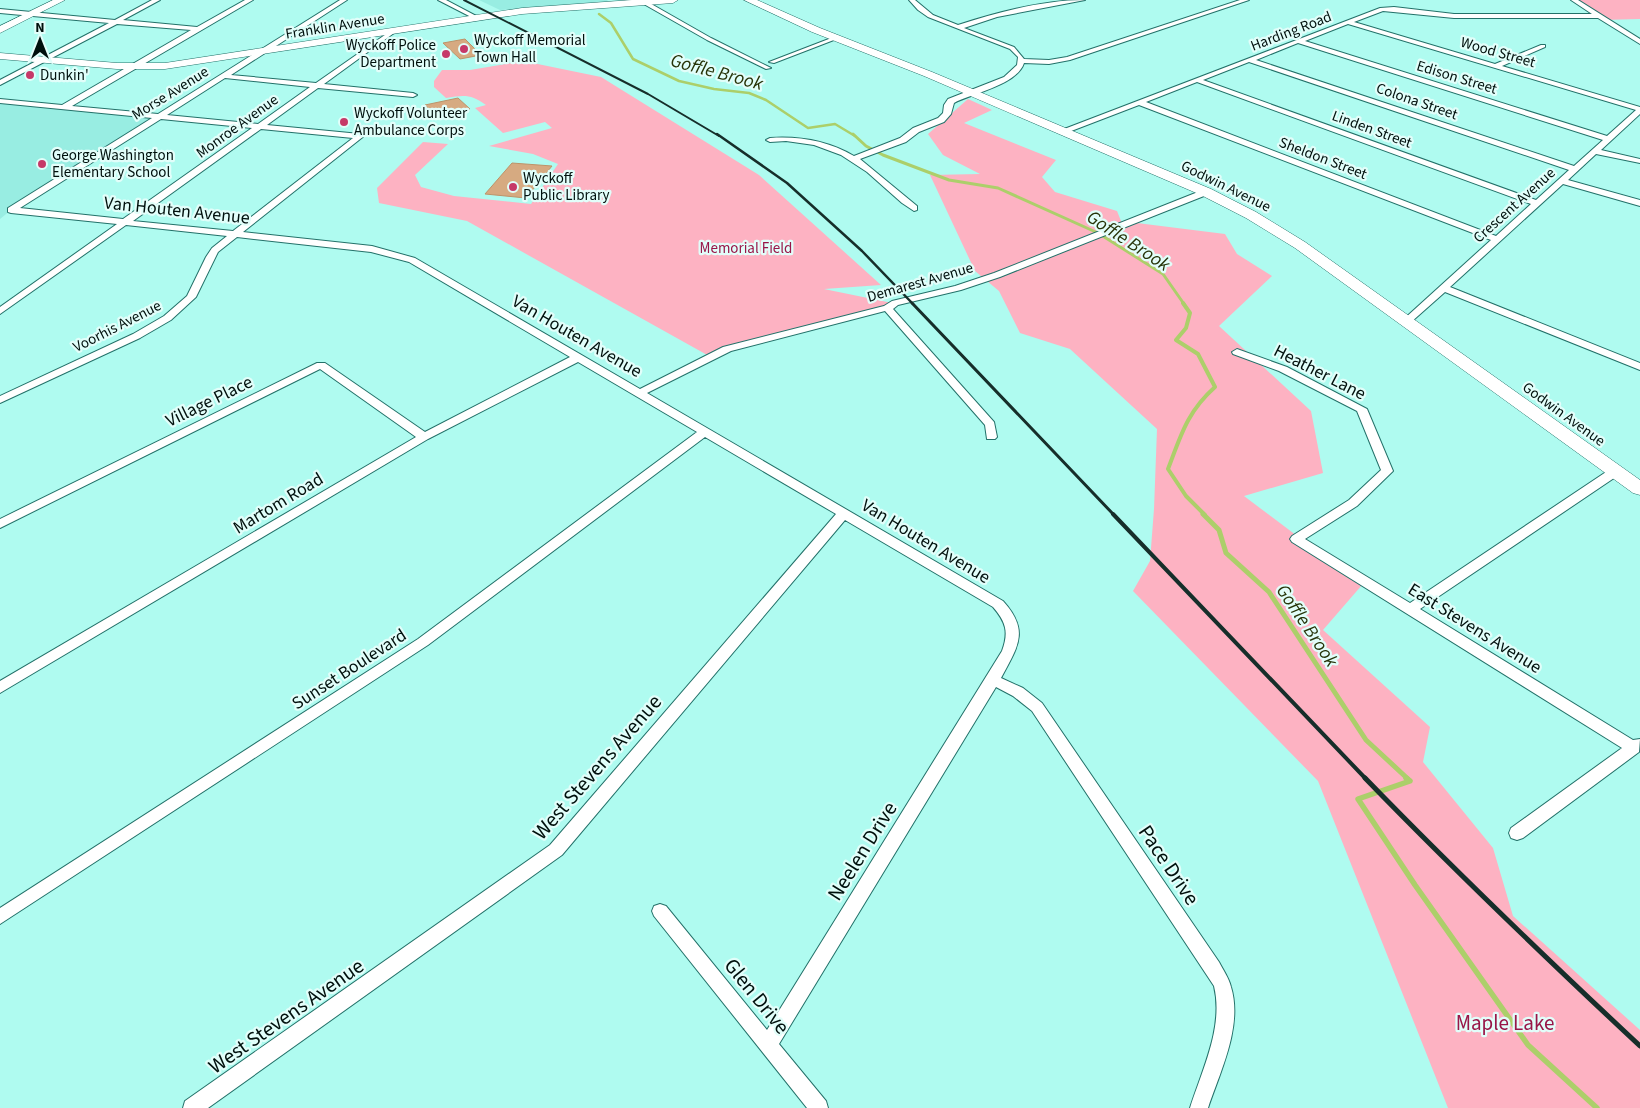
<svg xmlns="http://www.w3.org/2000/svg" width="1640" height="1108" viewBox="0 0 1640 1108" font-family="'Source Sans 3',sans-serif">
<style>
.built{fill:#98ede2}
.green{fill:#fdb2c2}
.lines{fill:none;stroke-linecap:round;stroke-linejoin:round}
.stream-far4{stroke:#accf6a;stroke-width:2.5}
.stream-far3{stroke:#accf6a;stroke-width:3}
.stream-far2{stroke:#accf6a;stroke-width:4}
.stream-far1{stroke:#accf6a;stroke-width:5}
.stream{stroke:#accf6a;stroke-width:5.5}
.building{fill:#d6aa81;stroke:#bd9369}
.minor-casing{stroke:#237169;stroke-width:2}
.secondary-casing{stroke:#237169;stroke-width:1}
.primary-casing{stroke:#237169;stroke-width:1}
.minor{fill:#fff;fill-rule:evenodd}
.secondary{fill:#fff;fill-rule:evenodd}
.primary{fill:#fff;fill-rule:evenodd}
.rail-far4{stroke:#162e2a;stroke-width:2}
.rail-far3{stroke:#162e2a;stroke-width:2.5}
.rail-far2{stroke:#162e2a;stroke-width:3}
.rail-far1{stroke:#162e2a;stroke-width:4}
.rail{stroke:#162e2a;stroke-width:5}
.poi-dot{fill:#c63968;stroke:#e2fefa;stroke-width:2}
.labels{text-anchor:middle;stroke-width:4.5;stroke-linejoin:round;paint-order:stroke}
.far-street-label{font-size:15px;fill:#00100d;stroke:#e2fefa}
.far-poi-label{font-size:15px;fill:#00100d;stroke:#e2fefa;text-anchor:start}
.far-park-label{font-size:15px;fill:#981648;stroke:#e2fefa}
.street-label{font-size:18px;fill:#00100d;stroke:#e2fefa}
.water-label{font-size:19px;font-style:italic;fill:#273409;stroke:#e2fefa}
.near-street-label{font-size:21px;fill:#00100d;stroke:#e2fefa}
.near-park-label{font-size:21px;fill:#981648;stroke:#e2fefa}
</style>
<rect width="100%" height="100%" fill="#affbf0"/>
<path class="built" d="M479 0H607L608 1 500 10Z
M0 101 157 118 11 210 0 219Z"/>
<path class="green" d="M1572 0H1640V19L1602 20Z
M523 61 601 77 759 175 881 285 824 289 897 304 709 356 467 221 379 203 377 188 423 142 448 144 415 175 421 187 454 196 531 204 558 164 533 154 489 146 552 128 545 122 503 133 475 108 486 105C471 94 464 95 446 98L434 87V81L442 70H470Z
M968 99 992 110 964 123 1056 160 1042 177 1055 192 1117 211 1121 221 1225 234 1237 254 1272 276 1219 326 1311 411 1323 473 1244 496 1362 585 1323 630 1430 727 1423 762 1493 848 1513 916 1640 1030V1108H1448L1318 781 1133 591 1150 561 1154 509 1157 429 1070 349 1020 333 999 291 975 271 930 175 980 174 943 155 928 134Z"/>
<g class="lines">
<path class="stream-far4" d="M599 14 611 23 633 59 679 81 714 89 749 93 766 100 808 128 835 124 855 136"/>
<path class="stream-far3" d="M853 134 866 146 883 155 949 180 998 188 1098 233 1163 274 1184 304"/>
<path class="stream-far2" d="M1183 303 1190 313 1186 328 1176 340 1198 354 1215 387C1187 412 1181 435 1168 469L1186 496 1205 515"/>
<path class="stream-far1" d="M1203 514 1219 530 1226 553 1269 592 1366 740 1408 779"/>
<path class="stream" d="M1406 778 1410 781 1358 799 1415 885 1528 1045 1597 1108"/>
</g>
<path class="building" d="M465 39 481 55 460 59 443 43Z
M458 98 470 109 436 115 425 105Z
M512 163 552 166 526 198 485 194Z"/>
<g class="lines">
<defs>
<path id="minor" d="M152 0H160L123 20 197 27 245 0H253L72 106 158 114 340 0H347L231 75 316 83 392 30 395 32 394 33 324 84 413 93 417 95 413 97 318 88 267 125 360 134 364 136 243 232 372 246 415 258 640 389 723 347 884 306 892 301 955 286 994 273 1203 190H1209V194L1000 277 961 290 898 305 893 309 994 422 997 437 995 439H987L985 425 885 311 731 351 647 393 1003 601C1030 631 1018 646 1001 678L1023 688 1042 703 1219 962C1223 970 1229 978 1231 987 1243 1026 1220 1072 1208 1108H1190C1202 1070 1224 1027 1214 986L1032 711 1013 696 996 687 779 1044 826 1101 828 1108H807L654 916 652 911 654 906 660 904 666 906 767 1030 1002 651C1009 632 1006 622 993 607L845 520 562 855 208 1108H183L185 1101 550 845 836 514 705 437 428 645 0 924V908L418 639 697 432 578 362 428 439 0 693V681L416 437 320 369 0 528V519L317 363H325L425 432 570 357 409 262 371 252 237 237 218 252 196 297 171 320 140 338 0 403V396L133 334 164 316 187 296 206 257 212 248 227 236 126 225 0 314V307L117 224 11 213 8 212V208L152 118 0 103V99L62 105 191 30 117 24 0 85V80L109 23 0 13V9L115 20ZM225 78 310 87 258 124 167 115ZM161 119 252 128 123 219 20 208ZM261 129 353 138 233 231 133 221Z
M438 0H446L480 18 475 19Z
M909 0H915L933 15 958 25C998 12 1043 0 1085 0L997 17 964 28 1014 47 1024 59 1049 60 1067 57 1240 0H1249L1070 60 1049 64 1024 63C1017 85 973 93 954 103L951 114 944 122 919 132 906 142 860 159 917 206V210L914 211 902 203 867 172 841 155 814 145 786 141 770 142 766 140 770 138C800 136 828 141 854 156L900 138 913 128 938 118 943 113 944 105 948 99 1004 77 1017 65 1018 57 1010 49 928 17 918 10Z
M1571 0H1578L1640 39V44L1598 18H1454L1383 11 1354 22 1495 64 1541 45H1545V47L1502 66 1640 107V114L1601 150 1640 159V163L1596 154 1568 180 1640 200V206L1563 184 1450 287 1640 363V370L1445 292 1410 323H1404V319L1491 240 1139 105 1066 133 1059 131 1380 8 1394 7 1454 14H1592ZM1348 24 1636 110 1607 136 1305 41ZM1298 43 1603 140 1574 166 1256 60ZM1249 62 1569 170 1536 200 1203 80ZM1197 82 1531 204 1496 236 1146 102Z
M642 1H646L711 38 771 68 766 69 707 40 642 3Z
M834 37 839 38 774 63 769 62Z
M1237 349 1287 367 1367 409 1393 471 1357 506 1305 539 1410 603 1612 468H1620L1622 471 1620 474 1420 609 1633 740 1640 739 1639 752 1523 838 1517 840 1511 838 1509 833 1511 828 1622 748 1292 542 1290 539 1292 536 1349 500 1381 470 1357 411 1279 371 1233 354 1232 352Z"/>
<path id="secondary" d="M53 0H65L0 33V26Z"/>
<path id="primary" d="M632 0H678L673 3 522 14 165 69H117L0 59V53L117 63H165L522 8Z
M744 0H757L820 28 932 72 1211 189 1256 212 1305 242 1640 480V495L1633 493 1295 248 1246 218 1201 195 924 76 812 32Z"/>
</defs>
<use href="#minor" class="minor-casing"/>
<use href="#secondary" class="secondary-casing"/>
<use href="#primary" class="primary-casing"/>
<use href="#minor" class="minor"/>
<use href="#secondary" class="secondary"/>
<use href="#primary" class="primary"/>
<path class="rail-far4" d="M464 0 648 94 719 136"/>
<path class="rail-far3" d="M717 134 787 183 862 251 913 304"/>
<path class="rail-far2" d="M912 303 1114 515"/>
<path class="rail-far1" d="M1113 514 1366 779"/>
<path class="rail" d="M1365 778C1454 870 1546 958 1640 1046"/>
</g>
<g class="poi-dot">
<circle cx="464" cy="49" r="5"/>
<circle cx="446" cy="54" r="5"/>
<circle cx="30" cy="75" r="5"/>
<circle cx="344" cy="122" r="5"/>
<circle cx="42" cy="164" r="5"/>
<circle cx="513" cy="187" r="5"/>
</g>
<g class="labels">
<g class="far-street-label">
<text transform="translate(335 26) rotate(-9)" y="5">Franklin Avenue</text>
<text transform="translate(1291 31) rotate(-21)" y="5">Harding Road</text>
<text transform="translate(1498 52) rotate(16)" y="5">Wood Street</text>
<text transform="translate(1457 77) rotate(17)" y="5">Edison Street</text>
<text transform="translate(170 93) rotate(-32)" y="5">Morse Avenue</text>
<text transform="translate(1417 101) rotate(19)" y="5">Colona Street</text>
<text transform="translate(237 126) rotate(-36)" y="5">Monroe Avenue</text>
<text transform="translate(1372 129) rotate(20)" y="5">Linden Street</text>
<text transform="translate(1323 158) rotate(21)" y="5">Sheldon Street</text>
<text transform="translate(1226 186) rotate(26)" y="5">Godwin Avenue</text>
<text transform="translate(1514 205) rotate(-42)" y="5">Crescent Avenue</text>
<text transform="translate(920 282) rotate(-16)" y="5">Demarest Avenue</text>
<text transform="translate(117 326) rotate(-27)" y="5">Voorhis Avenue</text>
<text transform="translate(1564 414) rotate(36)" y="5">Godwin Avenue</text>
</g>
<g class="far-poi-label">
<text x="474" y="45">Wyckoff Memorial<tspan x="474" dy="17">Town Hall</tspan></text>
<text x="436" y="50" text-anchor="end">Wyckoff Police<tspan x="436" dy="17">Department</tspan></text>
<text x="40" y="80">Dunkin'</text>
<text x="354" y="118">Wyckoff Volunteer<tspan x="354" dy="17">Ambulance Corps</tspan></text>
<text x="52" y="160">George Washington<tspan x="52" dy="17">Elementary School</tspan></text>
<text x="523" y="183">Wyckoff<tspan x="523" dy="17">Public Library</tspan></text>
</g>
<g class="far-park-label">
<text x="746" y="253">Memorial Field</text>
</g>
<g class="street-label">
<text transform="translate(177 210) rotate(6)" y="6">Van Houten Avenue</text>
<text transform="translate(577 336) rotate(30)" y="6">Van Houten Avenue</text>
<text transform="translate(1320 372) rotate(27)" y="6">Heather Lane</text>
<text transform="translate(209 401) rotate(-26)" y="6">Village Place</text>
<text transform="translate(278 503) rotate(-31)" y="6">Martom Road</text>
<text transform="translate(926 541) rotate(31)" y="6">Van Houten Avenue</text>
<text transform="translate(1475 628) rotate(32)" y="6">East Stevens Avenue</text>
<text transform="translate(349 669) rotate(-33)" y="6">Sunset Boulevard</text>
</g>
<g class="water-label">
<text transform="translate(717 71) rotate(15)" y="7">Goffle Brook</text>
<text transform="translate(1129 240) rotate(33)" y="7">Goffle Brook</text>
<text transform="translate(1308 625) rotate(56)" y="7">Goffle Brook</text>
</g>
<g class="near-street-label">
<text transform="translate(597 767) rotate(-49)" y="7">West Stevens Avenue</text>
<text transform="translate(862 851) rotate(-58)" y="7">Neelen Drive</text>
<text transform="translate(1169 865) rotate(56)" y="7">Pace Drive</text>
<text transform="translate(757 996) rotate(51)" y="7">Glen Drive</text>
<text transform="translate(286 1016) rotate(-35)" y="7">West Stevens Avenue</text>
</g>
<g class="near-park-label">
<text x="1505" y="1030">Maple Lake</text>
</g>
</g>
<g transform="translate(40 40)" stroke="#e2fefa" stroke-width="4" paint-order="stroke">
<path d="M0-4L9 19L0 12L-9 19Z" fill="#00100d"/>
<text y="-8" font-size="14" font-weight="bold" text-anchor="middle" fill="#00100d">N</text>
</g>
</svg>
